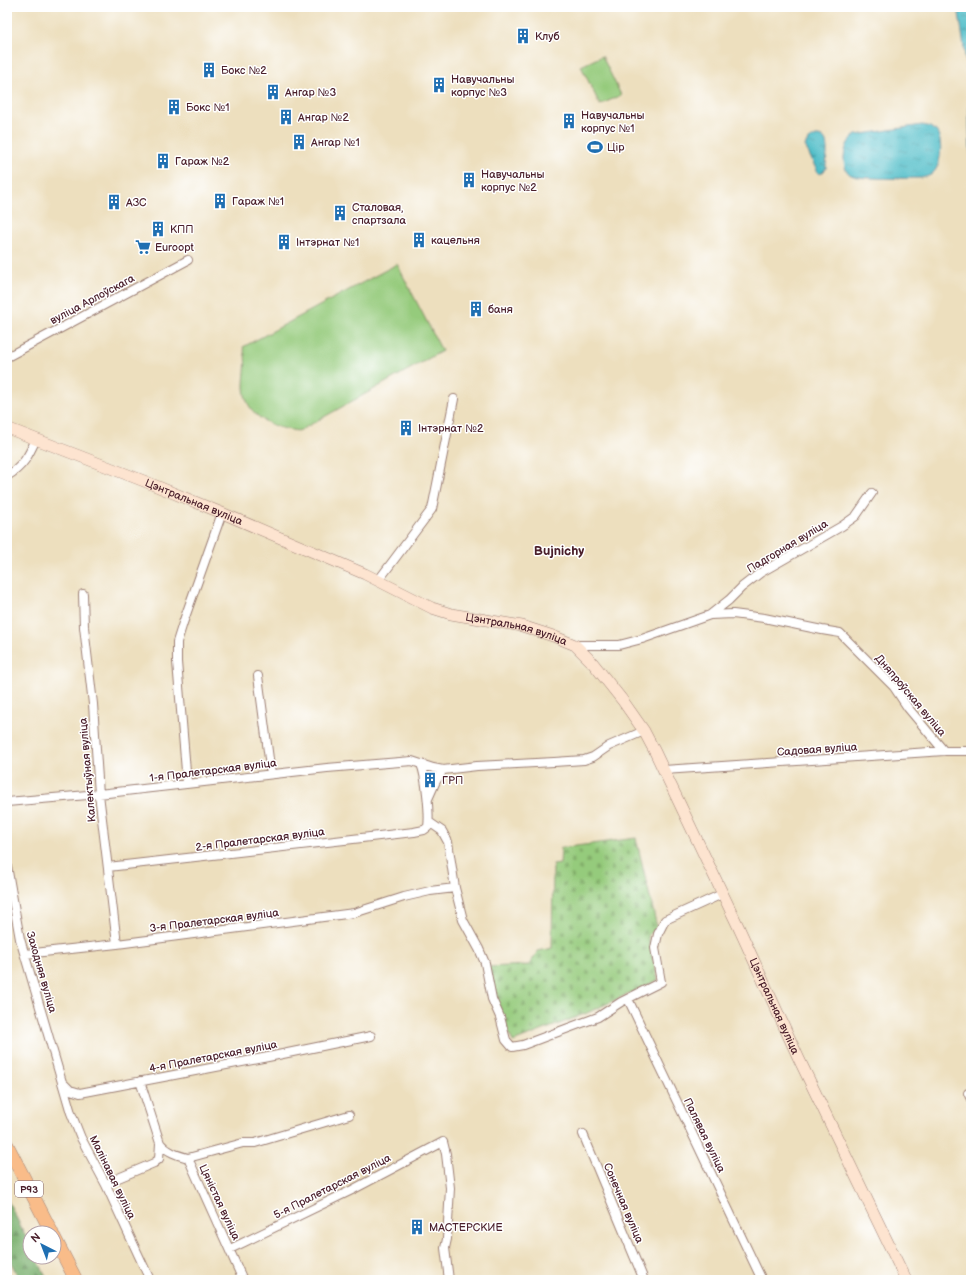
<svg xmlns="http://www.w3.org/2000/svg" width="978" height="1287" viewBox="0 0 978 1287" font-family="'Balsamiq Sans',sans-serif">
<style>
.forest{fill:url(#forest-firs);stroke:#61674c}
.cemetery{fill:url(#cemetery-stones);stroke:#707554}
.pitch{fill:#95cb7c;stroke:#707554}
.water{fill:url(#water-ripples);stroke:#4c6e7a}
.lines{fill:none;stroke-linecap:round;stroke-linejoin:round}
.street-casing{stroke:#9c7f74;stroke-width:10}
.secondary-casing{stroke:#9c7f74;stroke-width:12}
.primary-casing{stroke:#9c7f74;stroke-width:14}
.street{stroke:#fff;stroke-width:8}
.secondary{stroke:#fde4d0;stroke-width:11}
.primary{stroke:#f9bc89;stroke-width:13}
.labels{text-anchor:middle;stroke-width:3;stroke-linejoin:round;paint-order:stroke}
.shield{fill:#fff;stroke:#80626b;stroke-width:1}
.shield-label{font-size:10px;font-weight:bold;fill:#4a1f2b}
.poi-label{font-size:11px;fill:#4a1f2b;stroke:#fff;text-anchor:start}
.street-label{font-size:11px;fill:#4a1f2b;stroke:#fff}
.quarter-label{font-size:13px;font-weight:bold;fill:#4a1f2b;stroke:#fff}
</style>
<defs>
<pattern id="forest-firs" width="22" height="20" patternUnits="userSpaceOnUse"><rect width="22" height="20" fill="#78af6c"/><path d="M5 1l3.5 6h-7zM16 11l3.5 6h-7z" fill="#648e59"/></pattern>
<pattern id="cemetery-stones" width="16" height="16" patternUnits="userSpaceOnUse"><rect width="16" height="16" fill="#95cb7c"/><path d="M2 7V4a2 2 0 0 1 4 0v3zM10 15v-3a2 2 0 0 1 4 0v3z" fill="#82ae6b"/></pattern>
<pattern id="water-ripples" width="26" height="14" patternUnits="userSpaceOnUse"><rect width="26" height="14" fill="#4fbdc8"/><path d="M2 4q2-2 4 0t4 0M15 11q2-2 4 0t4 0" fill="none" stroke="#4499a3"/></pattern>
</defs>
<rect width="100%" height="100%" fill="#fff"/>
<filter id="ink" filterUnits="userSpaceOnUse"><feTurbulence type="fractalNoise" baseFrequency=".025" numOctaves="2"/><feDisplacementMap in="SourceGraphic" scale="8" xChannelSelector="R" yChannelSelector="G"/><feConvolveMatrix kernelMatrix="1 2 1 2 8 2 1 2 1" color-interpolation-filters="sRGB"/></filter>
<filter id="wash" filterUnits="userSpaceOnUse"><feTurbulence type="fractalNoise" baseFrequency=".012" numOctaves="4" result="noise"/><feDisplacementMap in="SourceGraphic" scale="16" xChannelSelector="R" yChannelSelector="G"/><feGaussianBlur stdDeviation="0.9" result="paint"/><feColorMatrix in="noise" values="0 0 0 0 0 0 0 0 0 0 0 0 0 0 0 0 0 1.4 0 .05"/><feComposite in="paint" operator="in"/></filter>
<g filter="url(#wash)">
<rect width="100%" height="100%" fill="#eddfbe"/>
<path class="forest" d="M7 1199 30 1245V1257H36L48 1280H20L7 1255Z"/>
<path class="cemetery" d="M636 838 657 927 649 934 648 937 658 980 587 1013 513 1042 493 993 488 967 529 965 538 951 552 948 553 865 560 864 561 848Z"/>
<path class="pitch" d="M602 56 621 95 600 105 581 66Z
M397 264 442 351 299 431C274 429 245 417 244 387 244 372 248 362 243 347Z"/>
<path class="water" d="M958 7H971V163C969 141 969 120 969 98 967 68 963 37 958 7Z
M922 125C927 126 931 126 934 129 944 136 942 165 933 173 930 176 926 177 921 178 908 178 860 180 851 175 845 171 844 165 844 158 845 148 847 141 856 135Z
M816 136C832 135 826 157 826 168L824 171 820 174 818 173 805 146 808 140Z"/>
</g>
<g filter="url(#ink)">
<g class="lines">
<defs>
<path id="street" d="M7 357 188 260
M7 476C23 467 29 455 36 439
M378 581 432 509 454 399
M83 594 84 627 93 704 99 794 117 944
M710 615 733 614 764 618 822 630 840 633 894 687 908 708 944 751
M575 645H619L642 639 710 615 729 600 742 587 760 573 842 526 856 516 872 493
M258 676 271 774
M664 770 944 751H971
M187 783 177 662V642L183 623 222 513
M428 799 436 781 443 770
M7 802 99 794 327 768 412 761 433 768 443 770 477 766 554 762 584 760 593 757 609 746 644 731
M429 822 442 831 448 842 455 888
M7 866 20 939 71 1113 81 1138 106 1185 150 1280
M108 867 414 832 424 830 428 827C430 814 426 776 421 764
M25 954 117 944 354 913 404 897 430 891 455 888 463 920 479 949 485 963 492 999 500 1017 506 1040 512 1047 523 1045 598 1017 621 1002 661 982 655 948 658 934 665 920 722 894
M628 999 762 1280
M140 1081 160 1143C167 1152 177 1155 188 1158L243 1280
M63 1083 70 1090 80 1093 268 1057 371 1036
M968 1093 971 1099
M583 1134 644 1280
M188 1158 243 1143H255L349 1115
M106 1185 116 1179 154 1163 159 1159 160 1143
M230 1249 352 1190 443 1142 446 1154 450 1188 447 1239 445 1248 449 1280"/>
<g id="secondary">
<path id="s1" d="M7 428 144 481 222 513 365 574 432 608 451 614 522 626 553 636 575 645 592 662 623 701 644 731 655 752 738 926 799 1059 906 1280"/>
</g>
<path id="primary" d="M7 1145 52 1233
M54 1237 76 1280"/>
</defs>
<use href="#street" class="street-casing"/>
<use href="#secondary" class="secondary-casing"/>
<use href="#primary" class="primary-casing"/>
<use href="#street" class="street"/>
<use href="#secondary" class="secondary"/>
<use href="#primary" class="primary"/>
</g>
</g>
<defs>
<symbol id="building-bare" viewBox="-9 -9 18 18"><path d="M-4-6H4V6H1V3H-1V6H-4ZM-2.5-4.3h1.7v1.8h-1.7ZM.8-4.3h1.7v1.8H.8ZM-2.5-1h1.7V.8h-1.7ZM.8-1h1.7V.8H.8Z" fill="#1f6fb2" stroke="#fff" stroke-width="2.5" paint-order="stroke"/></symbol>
<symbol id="stadium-bare" viewBox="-9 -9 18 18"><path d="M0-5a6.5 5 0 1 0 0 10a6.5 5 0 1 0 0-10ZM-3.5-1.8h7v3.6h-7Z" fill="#1f6fb2" stroke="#fff" stroke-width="2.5" paint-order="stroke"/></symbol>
<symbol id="supermarket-bare" viewBox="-9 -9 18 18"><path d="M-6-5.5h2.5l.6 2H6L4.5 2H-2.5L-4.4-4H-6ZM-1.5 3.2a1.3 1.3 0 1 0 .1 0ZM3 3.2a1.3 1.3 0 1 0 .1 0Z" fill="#1f6fb2" stroke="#fff" stroke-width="2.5" paint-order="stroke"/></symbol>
</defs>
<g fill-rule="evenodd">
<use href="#building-bare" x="512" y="25" width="22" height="22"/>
<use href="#building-bare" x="198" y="59" width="22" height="22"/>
<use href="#building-bare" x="428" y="74" width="22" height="22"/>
<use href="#building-bare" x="262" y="81" width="22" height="22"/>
<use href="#building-bare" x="163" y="96" width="22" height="22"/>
<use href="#building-bare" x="275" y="106" width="22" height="22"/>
<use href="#building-bare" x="558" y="110" width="22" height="22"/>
<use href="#building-bare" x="288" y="131" width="22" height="22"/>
<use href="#stadium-bare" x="584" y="136" width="22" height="22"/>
<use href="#building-bare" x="152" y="150" width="22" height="22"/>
<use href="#building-bare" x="458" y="169" width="22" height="22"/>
<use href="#building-bare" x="209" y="190" width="22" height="22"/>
<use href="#building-bare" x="103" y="191" width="22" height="22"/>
<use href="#building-bare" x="329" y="202" width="22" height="22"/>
<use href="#building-bare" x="147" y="218" width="22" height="22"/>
<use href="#building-bare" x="408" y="229" width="22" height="22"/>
<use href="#building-bare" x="273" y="231" width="22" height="22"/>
<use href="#supermarket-bare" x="132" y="236" width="22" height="22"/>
<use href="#building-bare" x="465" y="298" width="22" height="22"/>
<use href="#building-bare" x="395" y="417" width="22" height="22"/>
<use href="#building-bare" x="419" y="769" width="22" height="22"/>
<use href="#building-bare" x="406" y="1216" width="22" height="22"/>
</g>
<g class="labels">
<rect class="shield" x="15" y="1181" width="28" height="16" rx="3"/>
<g class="shield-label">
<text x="29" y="1193">Р93</text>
</g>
<g class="poi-label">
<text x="535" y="40">Клуб</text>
<text x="221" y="74">Бокс №2</text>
<text x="451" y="83">Навучальны<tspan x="451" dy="13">корпус №3</tspan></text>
<text x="285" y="96">Ангар №3</text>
<text x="186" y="111">Бокс №1</text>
<text x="581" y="119">Навучальны<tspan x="581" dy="13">корпус №1</tspan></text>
<text x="298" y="121">Ангар №2</text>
<text x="311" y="146">Ангар №1</text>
<text x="607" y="151">Цір</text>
<text x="175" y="165">Гараж №2</text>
<text x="481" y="178">Навучальны<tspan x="481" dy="13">корпус №2</tspan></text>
<text x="232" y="205">Гараж №1</text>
<text x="126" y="206">АЗС</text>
<text x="352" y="211">Сталовая,<tspan x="352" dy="13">спартзала</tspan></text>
<text x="170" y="233">КПП</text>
<text x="431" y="244">кацельня</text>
<text x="296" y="246">Інтэрнат №1</text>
<text x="155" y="251">Euroopt</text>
<text x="488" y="313">баня</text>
<text x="418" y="432">Інтэрнат №2</text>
<text x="442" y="784">ГРП</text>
<text x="429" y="1231">МАСТЕРСКИЕ</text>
</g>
<g class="street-label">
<text transform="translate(92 299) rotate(-28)" y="4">вуліца Арлоўскага</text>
<text dy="4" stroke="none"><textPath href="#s1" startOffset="201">Цэнтральная вуліца</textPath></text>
<text transform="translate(787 546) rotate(-31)" y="4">Падгорная вуліца</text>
<text dy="4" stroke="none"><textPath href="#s1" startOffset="549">Цэнтральная вуліца</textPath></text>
<text transform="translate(911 695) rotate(50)" y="4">Дняпроўская вуліца</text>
<text transform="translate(817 749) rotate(-4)" y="4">Садовая вуліца</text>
<text transform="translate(87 770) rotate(-95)" y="4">Калектыўная вуліца</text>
<text transform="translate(213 770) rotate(-7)" y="4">1-я Пралетарская вуліца</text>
<text transform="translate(260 839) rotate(-7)" y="4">2-я Пралетарская вуліца</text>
<text transform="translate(214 920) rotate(-7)" y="4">3-я Пралетарская вуліца</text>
<text transform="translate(42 972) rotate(74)" y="4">Заходняя вуліца</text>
<text dy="4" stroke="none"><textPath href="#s1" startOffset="1025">Цэнтральная вуліца</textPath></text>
<text transform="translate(213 1056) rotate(-11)" y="4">4-я Пралетарская вуліца</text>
<text transform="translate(705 1135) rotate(64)" y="4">Палявая вуліца</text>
<text transform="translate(113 1177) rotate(64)" y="4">Малінавая вуліца</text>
<text transform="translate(332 1186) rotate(-27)" y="4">5-я Пралетарская вуліца</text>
<text transform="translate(220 1202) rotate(65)" y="4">Цяністая вуліца</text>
<text transform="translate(624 1203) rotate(67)" y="4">Сонечная вуліца</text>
</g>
<g class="quarter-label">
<text x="559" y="555">Bujnichy</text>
</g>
</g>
<rect width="978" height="1287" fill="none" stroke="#fff" stroke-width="24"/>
<g transform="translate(42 1245) rotate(318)"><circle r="19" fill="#ffffff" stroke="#b7a5aa"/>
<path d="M0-3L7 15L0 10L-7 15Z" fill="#1f6fb2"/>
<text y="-6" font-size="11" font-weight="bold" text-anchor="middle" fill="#4a1f2b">N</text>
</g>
</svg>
